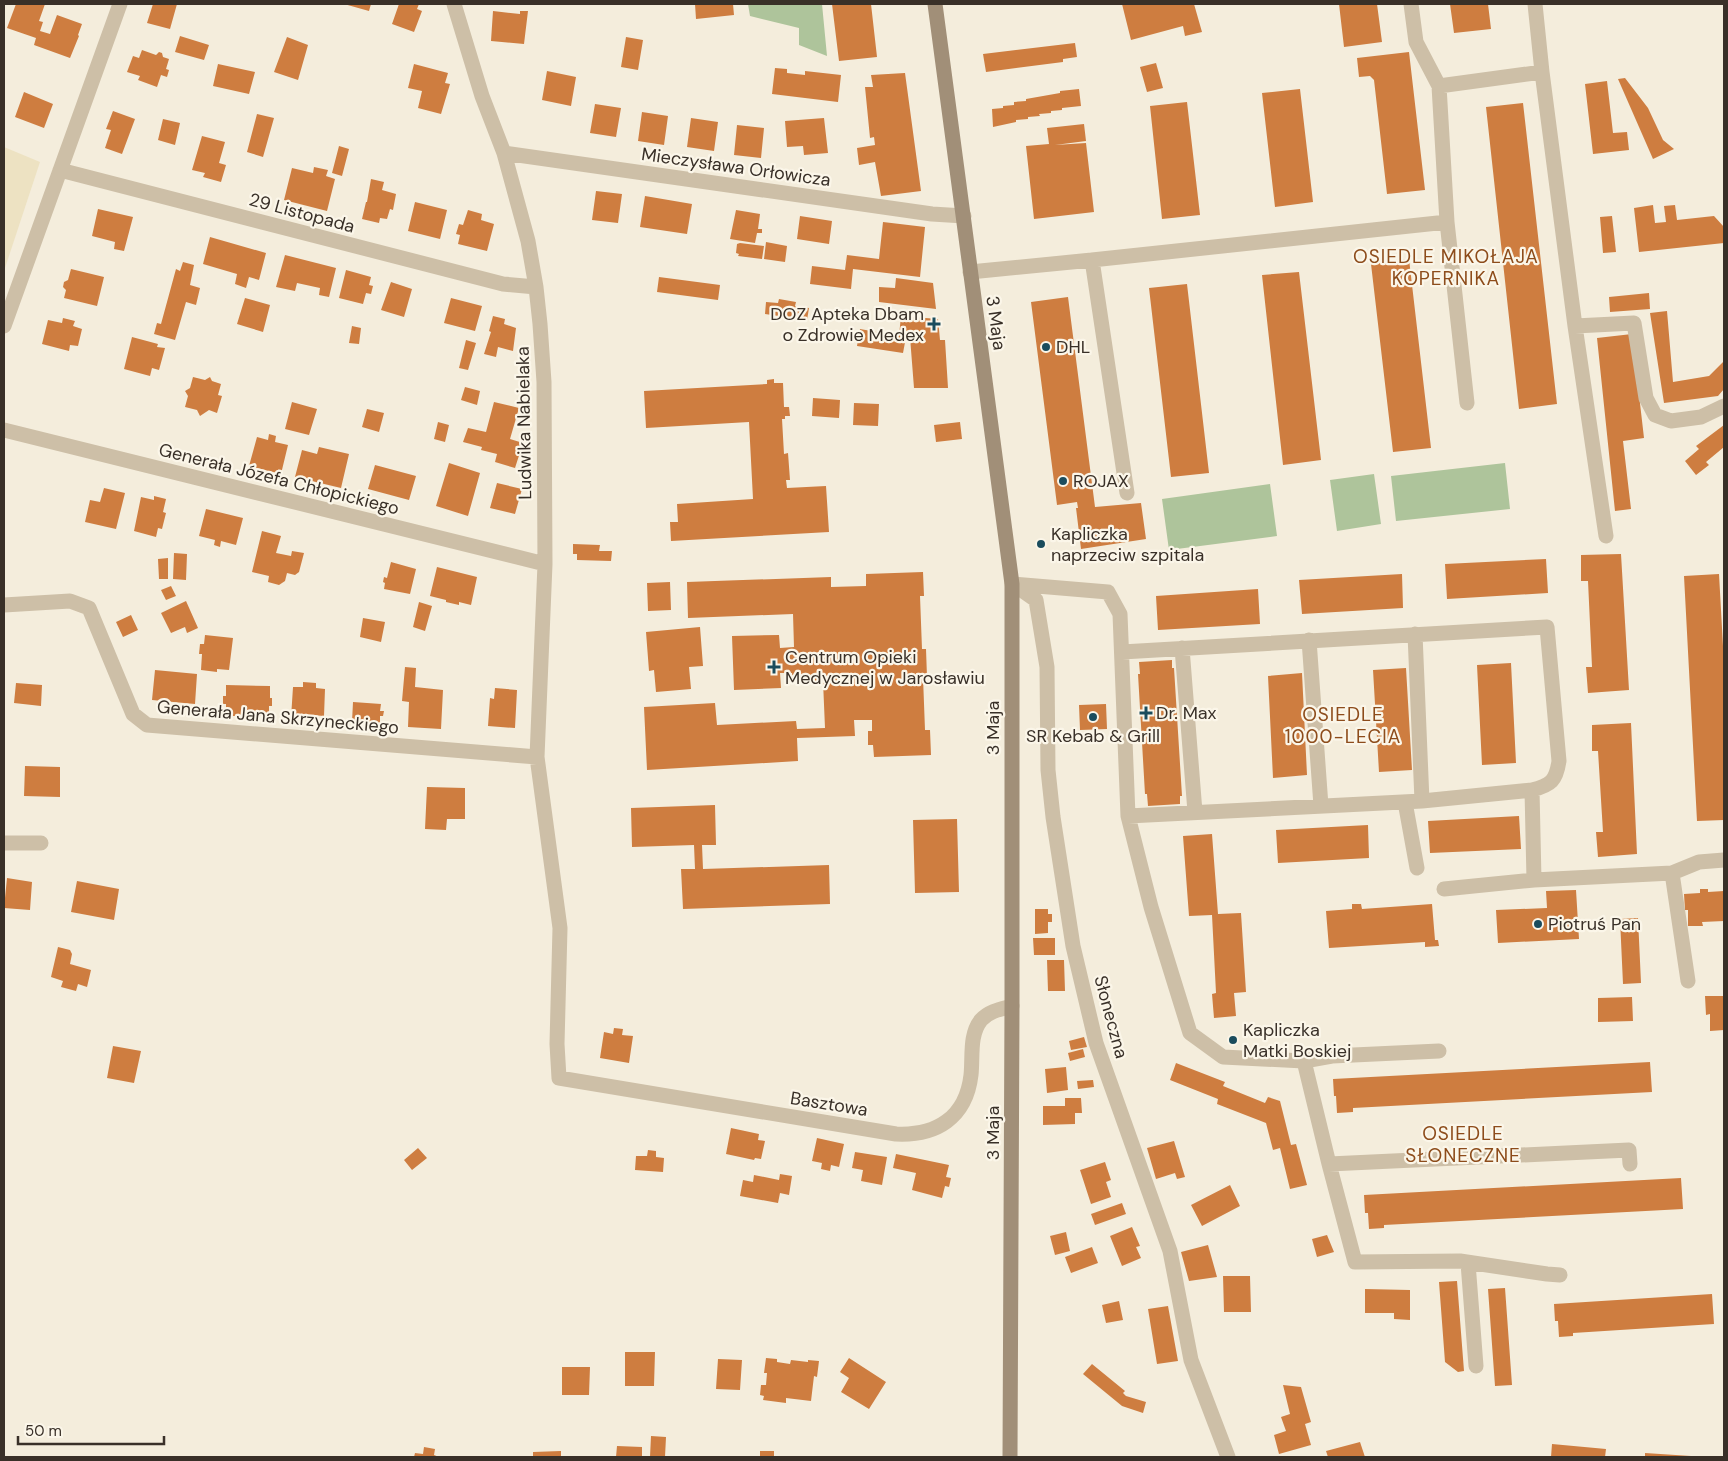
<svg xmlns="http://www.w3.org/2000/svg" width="1728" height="1461" viewBox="0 0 1728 1461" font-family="'DM Sans',sans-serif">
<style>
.green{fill:#aec49b}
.plaza{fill:#ede2c2}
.building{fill:#ce7d40}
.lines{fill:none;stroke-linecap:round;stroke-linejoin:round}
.street{stroke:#cdbfa7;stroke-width:15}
.secondary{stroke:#a18f78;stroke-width:15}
.poi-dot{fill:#1a4c5d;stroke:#fbf6e9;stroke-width:2}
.labels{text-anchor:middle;stroke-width:4.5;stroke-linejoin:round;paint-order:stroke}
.street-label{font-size:18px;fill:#393028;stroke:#fbf6e9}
.poi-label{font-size:18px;fill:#393028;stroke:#fbf6e9;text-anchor:start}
.neighbourhood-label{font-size:19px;letter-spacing:1px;fill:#8d4c1b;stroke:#fbf6e9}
</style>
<rect width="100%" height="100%" fill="#f4eddc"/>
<path class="green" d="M748 4H822L827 56 799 45V28L750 16Z
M1505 463 1510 509 1396 521 1391 476Z
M1374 474 1381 524 1337 531 1330 480Z
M1270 484 1277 536 1169 550 1162 499Z"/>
<path class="plaza" d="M4 147 40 162 4 271Z"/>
<path class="building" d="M16 4H45L39 21 43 22 40 31 50 34 57 15 82 24 78 35 79 36 70 58 34 45 36 38 7 28Z
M153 4H177L170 29 147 23Z
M344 4H371L369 11Z
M399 4H419L417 9 422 11 414 32 392 24Z
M695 4H733L734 15 696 19Z
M832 4H871L877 57 839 61Z
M1122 4H1194L1202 32 1185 36 1183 26 1131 40Z
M1339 4H1377L1382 42 1344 47Z
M1450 4H1488L1491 29 1454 33Z
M493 11 520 14V11H528L524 44 491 41Z
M180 36 209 45 204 60 175 52Z
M287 37 308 45 298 80 274 72Z
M626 37 643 40 638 70 621 67Z
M1075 43 1077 57 1063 59V62L986 72 983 54Z
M142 50 156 55 159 52 162 53 163 57 169 59 166 69 169 70 167 77 161 75 157 87 138 80 140 76 127 72 133 56 139 58Z
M1409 52 1425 190 1387 194 1374 80 1370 76 1359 77 1357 58Z
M1156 63 1163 88 1147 92 1140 67Z
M218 64 255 72 249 94 213 86Z
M414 64 448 73 445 83 450 84 441 114 418 108 422 91 408 88Z
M775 68 787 69V73L805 75V71L841 75 838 102 772 94Z
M547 71 576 77 571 106 542 100Z
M905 73 921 191 881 196 875 162 859 165 857 148 875 145 874 137 870 138 865 87H873L871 75Z
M1625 78 1648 108 1663 140 1674 149 1653 159 1618 79Z
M1607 81 1613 133 1627 132 1629 150 1593 154 1585 84Z
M1079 89 1081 106 1062 108V110L1051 111V113L1039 114 1040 116 1028 117V119L1016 120V122L993 127 992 109 1003 108V106L1014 105V102L1026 101V99L1060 93V91Z
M1300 89 1313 202 1275 207 1262 93Z
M24 92 53 104 44 128 15 117Z
M1187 102 1200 215 1162 219 1150 106Z
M1523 103 1557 404 1519 409 1486 107Z
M595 104 621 108 616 137 590 133Z
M113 111 135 119 122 154 105 148 111 130 106 129Z
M642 112 668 116 664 145 638 141Z
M257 114 274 118 263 157 247 152Z
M691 118 718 122 714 151 687 147Z
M824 118 828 153 804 155 803 146 787 147 785 121Z
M163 119 180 123 175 145 158 140Z
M1084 124 1086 141 1055 145 1086 143 1094 212 1034 219 1026 146 1049 144 1047 128Z
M737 125 764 128 761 158 734 155Z
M202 136 225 142 219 163 226 165 221 182 203 177 205 173 192 170Z
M339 146 349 149 342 176 332 173Z
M314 167 328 170 326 176 335 179 327 211 284 200 292 168 313 173Z
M371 179 384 182 382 190 396 194 393 210 390 209 387 219 380 218 379 223 362 219 366 202H367Z
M596 191 622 194 618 223 592 220Z
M645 196 692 204 687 234 640 227Z
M415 202 447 210 440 239 408 231Z
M1653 205 1655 223 1666 222 1664 206 1675 205 1677 220 1714 216 1724 227V243L1639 252 1634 208Z
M98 209 133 217 124 251 114 249 115 242 92 236Z
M468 210 482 214 481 220 494 224 487 251 458 244 460 235 456 234 459 224 463 225Z
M736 210 760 214 758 229H762V233H757L755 243 730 239Z
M800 216 832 221 829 244 797 239Z
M1612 216 1616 252 1603 253 1600 217Z
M883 222 925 227 920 277 853 269 851 289 810 284 812 266 845 270 847 255 879 259Z
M210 237 266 253 259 280 249 277 246 288 235 284 237 274 203 264Z
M766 242 787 246 785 262 764 259Z
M740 243 764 246 762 259 738 256 739 254 736 253 737 244Z
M285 255 336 268 329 297 319 295 320 288 297 283 295 291 276 287Z
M1409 259 1431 448 1393 452 1371 264Z
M183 262 194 265 190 285 200 288 196 305 186 302 175 340 154 334 157 323 161 324 176 269 180 271Z
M71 269 104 277 97 306 64 298 66 290 63 287 64 282 68 280Z
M346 270 371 277 369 285 373 286 371 294 366 293 363 304 339 298Z
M1299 272 1321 460 1283 465 1262 275Z
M659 277 720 285 718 300 657 292Z
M896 278 933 283 936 309 879 302V287L895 288Z
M391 282 412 289 404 317 381 310Z
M1187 284 1209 473 1171 477 1149 288Z
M1649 293 1650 309 1610 312 1609 297Z
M1068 297 1095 507 1141 503 1146 539 1081 549 1076 508H1078L1077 502 1057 505 1031 302Z
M245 298 270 305 263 332 237 324Z
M451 298 482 306 475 331 444 323Z
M779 299 796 302 795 306 809 308 807 320 765 314 766 302 778 303Z
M1667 311 1673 382 1709 376 1724 361V389L1718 396 1664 403 1650 313Z
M493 316 505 319 504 324 516 328 513 351 498 347 496 357 484 354 491 332 489 331Z
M901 316 938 319 940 340H945L948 388H914L910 337H906L903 353 857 346 860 329 899 336Z
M63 318 75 321 73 326 82 329 78 346 70 345 69 351 42 344 48 320 62 323Z
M352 326 361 328 359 344 349 343Z
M1632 334 1644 438 1623 441 1631 509 1615 511 1597 338Z
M132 337 158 344 157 347 165 348 159 370 152 368 150 376 124 369Z
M466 340 476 343 468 370 459 368Z
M193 377 205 380 210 377 212 381 221 384 218 395 222 396 217 413 209 410 200 416 197 410 185 407 188 396 185 391 190 388Z
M774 379V383H783L784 407H789L790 416H785V419H782L784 454 788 453 790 480H786L787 488 826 486 829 532 671 541 670 522H678L677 504 753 499 749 422 646 428 644 391 767 384V380Z
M465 387 480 391 477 405 461 400Z
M813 398 840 400 839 418 812 416Z
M292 402 317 409 309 435 285 429Z
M494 402 519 408 510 439 523 443 515 468 495 462 497 454 481 450 482 447 463 442 468 428 486 432Z
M854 403 879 404 878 426 853 425Z
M367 409 384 413 379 432 362 427Z
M438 422 449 425 445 442 434 439Z
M960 422 962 439 936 442 934 425Z
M1724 425V447L1706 462 1709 465 1696 475 1685 461 1699 449 1696 446Z
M269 434 276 436 275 442 288 445 281 474 249 466 257 437 268 440Z
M319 447 349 454 341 488 295 477 302 450 317 454Z
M449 463 480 473 468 516 436 506Z
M375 465 416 476 409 500 368 489Z
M497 483 522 489 515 514 490 508Z
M104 488 125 493 116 529 85 522 90 500 100 502Z
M154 496 166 499 163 512 166 513 162 529 158 528 156 537 134 531 141 497 154 500Z
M206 509 243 518 236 545 221 541 220 547 214 545 215 540 199 536Z
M262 531 281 536 276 553 291 556 292 551 304 553 299 572 295 575 287 573 285 581 279 585 268 582 269 576 252 572Z
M573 544 600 545 599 551H612L611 561 577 560V554H573Z
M174 553 187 554 186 580 173 579Z
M1621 554 1629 690 1588 693 1586 667H1592L1588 581H1581V555Z
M168 558V579H159L158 559Z
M1546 559 1548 593 1447 599 1445 564Z
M391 562 416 569 410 594 384 589 385 583 383 582 384 577 387 578Z
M437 567 477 577 471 605 459 602V605L446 602V600L430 596Z
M923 572 924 596H920L922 649H926L927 677H923L925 730H930L931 755 874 757 873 745H868V731H872V720H854L855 736 797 738 798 761 647 770 644 707 715 703 717 725 796 721 797 729 825 728 823 681 793 682 792 673H780L781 688 734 690 732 636 779 635 780 648 794 647 793 614 688 618 687 582 831 577V587L866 586V574Z
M1402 574 1403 608 1302 614 1299 580Z
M1719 574 1724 664V820L1697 821 1684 576Z
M670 582 671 610 648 611 647 583Z
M171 586 176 596 166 600 161 590Z
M1258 589 1260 624 1158 630 1156 596Z
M186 601 198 628 187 633 185 627 171 633 161 613Z
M419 602 432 606 425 631 413 627Z
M131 615 138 630 123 637 116 622Z
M363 618 385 622 381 642 360 637Z
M700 627 703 666 689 667 691 689 656 692 654 670 649 671 646 632Z
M205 635 233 638 229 670 217 669V672L201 670 202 654H199L200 644H204Z
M1172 660V668H1174L1182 796H1180V804L1148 806 1147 794H1145L1138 674H1140L1139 662Z
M1511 663 1516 763 1482 765 1477 665Z
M405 667 416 668 415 687 443 690 441 729 408 727 409 702 402 701Z
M1406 668 1412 770 1379 772 1373 670Z
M155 670 197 674 195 704 152 700Z
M1302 673 1307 775 1273 778 1268 676Z
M303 682 316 683V688L325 689 324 716 312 715V719L291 718 293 687H303Z
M16 683 42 685 41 706 14 703Z
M226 685 270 686V698H272V706H269V716H226V704H223V696H226Z
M495 688 517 690 515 728 488 726 490 698 494 699Z
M353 702 381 704 380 711H384L383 716H380V724L352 722Z
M1106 704 1107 729 1080 730 1079 705Z
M1631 723 1637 854 1598 857 1596 832H1603L1598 751H1592V725Z
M25 766 60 767V797L24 796Z
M427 787 465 788V819H447L446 830 425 829Z
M715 805 716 845H702L703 869 829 865 830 904 683 909 681 869H695L694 845 632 847 631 808Z
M1519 816 1521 849 1430 853 1428 821Z
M957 819 959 892 915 893 913 820Z
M1368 825 1369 858 1278 863 1276 830Z
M1212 834 1218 914 1241 913 1246 992 1234 993 1236 1016 1214 1018 1212 994 1216 993 1212 915 1189 916 1183 836Z
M7 878 32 882 30 910 4 908Z
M77 881 119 889 114 920 71 912Z
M1700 889H1708V892L1724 891V921L1702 922 1703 926H1688V910H1685L1684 894 1700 893Z
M1576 890 1579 939 1498 943 1496 910 1547 908 1546 891Z
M1352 904H1361L1362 909 1432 904 1435 940H1438L1439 946 1425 947V942L1329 948 1326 911 1352 909Z
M1035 909H1048V914H1052V922H1048V933L1035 934Z
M1638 918 1641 983 1623 984 1620 919Z
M1033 938H1055V955H1034Z
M58 947 70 950 72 954 70 964 91 970 87 987 78 984 76 991 61 987 63 981 51 977Z
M1047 960H1064L1065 991H1048Z
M1705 996H1724V1030L1710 1031V1014L1706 1015Z
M1632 997 1633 1021 1598 1022V998Z
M614 1028 623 1029 622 1035 633 1036 629 1063 600 1058 604 1032 613 1034Z
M1084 1037 1087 1047 1071 1050 1069 1041Z
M113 1046 141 1051 134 1083 107 1078Z
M1083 1049 1085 1057 1070 1061 1068 1053Z
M1650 1062 1652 1092 1353 1108V1112L1337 1113 1336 1096H1334L1333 1079Z
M1176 1063 1225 1082 1223 1086 1265 1103 1268 1097 1280 1101 1291 1145 1296 1144 1307 1185 1290 1189 1280 1148 1273 1150 1266 1123 1217 1104 1218 1099 1170 1080Z
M1066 1067 1068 1090 1047 1093 1045 1069Z
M1093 1080 1094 1087 1078 1089 1077 1081Z
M1065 1098H1081L1082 1113H1075V1124L1043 1125V1106H1065Z
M731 1128 759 1134 758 1140 765 1141 761 1159 755 1158 754 1160 726 1154Z
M817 1138 844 1144 839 1167 831 1165 830 1171 821 1169 822 1163 812 1161Z
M1174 1141 1185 1177 1177 1179 1175 1173 1156 1179 1147 1148Z
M418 1148 427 1158 412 1170 404 1160Z
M648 1150 656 1151V1157L664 1158 663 1172 635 1170 636 1156H647Z
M855 1152 887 1157 882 1185 861 1181 863 1170 852 1168Z
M896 1154 949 1165 946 1177 951 1178 949 1187 945 1186 942 1198 912 1190 916 1173 893 1168Z
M1105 1162 1111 1180 1106 1182 1111 1197 1091 1204 1080 1170Z
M780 1174 792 1176 789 1195 780 1193 778 1203 740 1196 743 1180 753 1182 754 1175 779 1180Z
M1681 1178 1683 1209 1384 1225V1228L1369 1229 1368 1213H1365L1364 1195Z
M1230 1185 1240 1206 1202 1226 1191 1205Z
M1122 1203 1126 1214 1095 1225 1091 1214Z
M1132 1227 1140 1246 1136 1247 1141 1258 1122 1266 1110 1236Z
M1066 1232 1070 1251 1055 1255 1050 1236Z
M1327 1235 1334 1252 1317 1257 1312 1239Z
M1208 1245 1217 1277 1189 1281 1181 1252Z
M1092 1247 1098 1263 1071 1273 1065 1257Z
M1223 1276H1250L1251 1312H1224Z
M1457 1281 1464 1371 1458 1372 1445 1362 1439 1282Z
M1505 1288 1512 1385 1495 1386 1488 1289Z
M1365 1289 1410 1290V1320L1394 1319V1313H1365Z
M1712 1294 1714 1324 1573 1333V1336L1559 1337 1558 1321H1555L1554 1304Z
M1119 1301 1123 1320 1106 1323 1102 1305Z
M1168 1306 1178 1361 1157 1364 1148 1309Z
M625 1352H655L654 1386H625Z
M766 1358 777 1359V1362L790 1364 791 1360 808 1362V1360L819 1361 817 1377 814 1376 811 1401 786 1398V1403L763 1400 764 1396 760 1395 761 1385H766L767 1373H764Z
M849 1358 886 1382 869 1409 841 1392 849 1378 840 1372Z
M718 1359 742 1360 740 1390 716 1389Z
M1092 1364 1125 1391 1123 1393 1126 1396 1146 1402 1143 1413 1122 1406 1083 1374Z
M562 1367H590L589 1395H562Z
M1283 1385 1301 1387 1311 1422 1305 1424 1311 1445 1279 1454 1274 1435 1286 1431 1281 1417 1290 1414Z
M651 1436 666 1437 665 1457H650Z
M1360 1442 1365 1457H1328L1326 1451Z
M1552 1444 1606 1449 1605 1457H1551Z
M617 1446 642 1447V1457H616Z
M424 1447 435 1449 434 1455 439 1457H414L415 1453 423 1454Z
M561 1451V1457H533V1452Z
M760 1451H774V1457H760Z
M1645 1453 1691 1456V1457H1645Z"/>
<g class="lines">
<path class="street" d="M454 4 482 96 504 153 528 241 536 287 540 324 544 382 545 564 537 757 560 928 557 1044 559 1078 896 1134C936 1136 966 1118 971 1075 973 1057 969 1035 981 1020 989 1011 1001 1009 1012 1006
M1535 4 1542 72
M1439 86 1542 72 1575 326 1606 536
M504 153 932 214 964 216
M60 170 503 284 536 287
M1447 222 1467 403
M1092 260 1127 493
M970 272 1092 260 1447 222 1439 86 1416 42 1411 4
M4 326 120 4
M1575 326 1634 323 1646 398 1655 415 1671 421 1701 417 1724 406
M4 430 545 564
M1012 584 1108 592 1120 614 1128 816 1151 907 1190 1033 1223 1057 1304 1061 1329 1164 1355 1262 1460 1261 1547 1274 1560 1275
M1013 584 1036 600 1047 667 1048 770 1053 817 1073 946 1096 1043 1170 1251 1191 1360 1228 1457
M4 605 70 601 89 608 133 714 147 725 537 757
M1415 634 1422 801
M1309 640 1321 806
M1182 648 1195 812
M1122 652 1547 627 1559 761C1556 781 1551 785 1532 790L1422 801 1128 816
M1532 790 1534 880 1672 873 1699 862 1724 860
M1405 802 1417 868
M4 843H41
M1672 873 1688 981
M1444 889 1534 880
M1304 1061 1332 1056 1439 1051
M1329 1164 1629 1150 1630 1164
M1468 1263 1476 1366"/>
<path class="secondary" d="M935 4 1012 584V1006L1010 1457"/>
</g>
<g class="poi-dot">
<path d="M931.5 316.5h5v5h5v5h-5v5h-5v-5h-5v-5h5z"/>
<circle cx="1046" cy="347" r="5"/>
<circle cx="1063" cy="481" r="5"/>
<circle cx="1041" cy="544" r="5"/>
<path d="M771.5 659.5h5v5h5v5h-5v5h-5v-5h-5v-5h5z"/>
<path d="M1143.5 705.5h5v5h5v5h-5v5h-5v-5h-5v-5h5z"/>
<circle cx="1093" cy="717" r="5"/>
<circle cx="1538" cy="924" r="5"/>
<circle cx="1233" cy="1040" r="5"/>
</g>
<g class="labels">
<g class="street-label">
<text transform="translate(736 167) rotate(8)" y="6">Mieczysława Orłowicza</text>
<text transform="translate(302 213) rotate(15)" y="6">29 Listopada</text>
<text transform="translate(996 323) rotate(82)" y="6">3 Maja</text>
<text transform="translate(524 423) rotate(-91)" y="6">Ludwika Nabielaka</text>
<text transform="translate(279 479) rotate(14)" y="6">Generała Józefa Chłopickiego</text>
<text transform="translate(278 717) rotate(5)" y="6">Generała Jana Skrzyneckiego</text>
<text transform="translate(993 728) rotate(-90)" y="6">3 Maja</text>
<text transform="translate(1111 1017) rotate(75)" y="6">Słoneczna</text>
<text transform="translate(829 1104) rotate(9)" y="6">Basztowa</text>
<text transform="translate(993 1133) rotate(-90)" y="6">3 Maja</text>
</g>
<g class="poi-label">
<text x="924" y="320" text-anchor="end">DOZ Apteka Dbam<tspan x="924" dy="21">o Zdrowie Medex</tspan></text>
<text x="1056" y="353">DHL</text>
<text x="1073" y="487">ROJAX</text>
<text x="1051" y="540">Kapliczka<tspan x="1051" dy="21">naprzeciw szpitala</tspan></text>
<text x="785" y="663">Centrum Opieki<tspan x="785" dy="21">Medycznej w Jarosławiu</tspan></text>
<text x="1156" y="719">Dr. Max</text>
<text x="1093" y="742" text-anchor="middle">SR Kebab &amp; Grill</text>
<text x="1548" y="930">Piotruś Pan</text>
<text x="1243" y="1036">Kapliczka<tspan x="1243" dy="21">Matki Boskiej</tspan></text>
</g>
<g class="neighbourhood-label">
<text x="1446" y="263">OSIEDLE MIKOŁAJA<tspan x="1446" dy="22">KOPERNIKA</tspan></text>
<text x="1343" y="721">OSIEDLE<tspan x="1343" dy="22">1000-LECIA</tspan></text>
<text x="1463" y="1140">OSIEDLE<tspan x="1463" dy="22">SŁONECZNE</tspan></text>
</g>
</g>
<rect width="1728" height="1461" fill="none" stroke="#393028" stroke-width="10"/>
<path d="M18 1436v8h146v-8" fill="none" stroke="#393028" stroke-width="2.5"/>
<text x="25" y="1436" font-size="15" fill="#393028" stroke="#fbf6e9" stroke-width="4" paint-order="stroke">50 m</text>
</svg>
